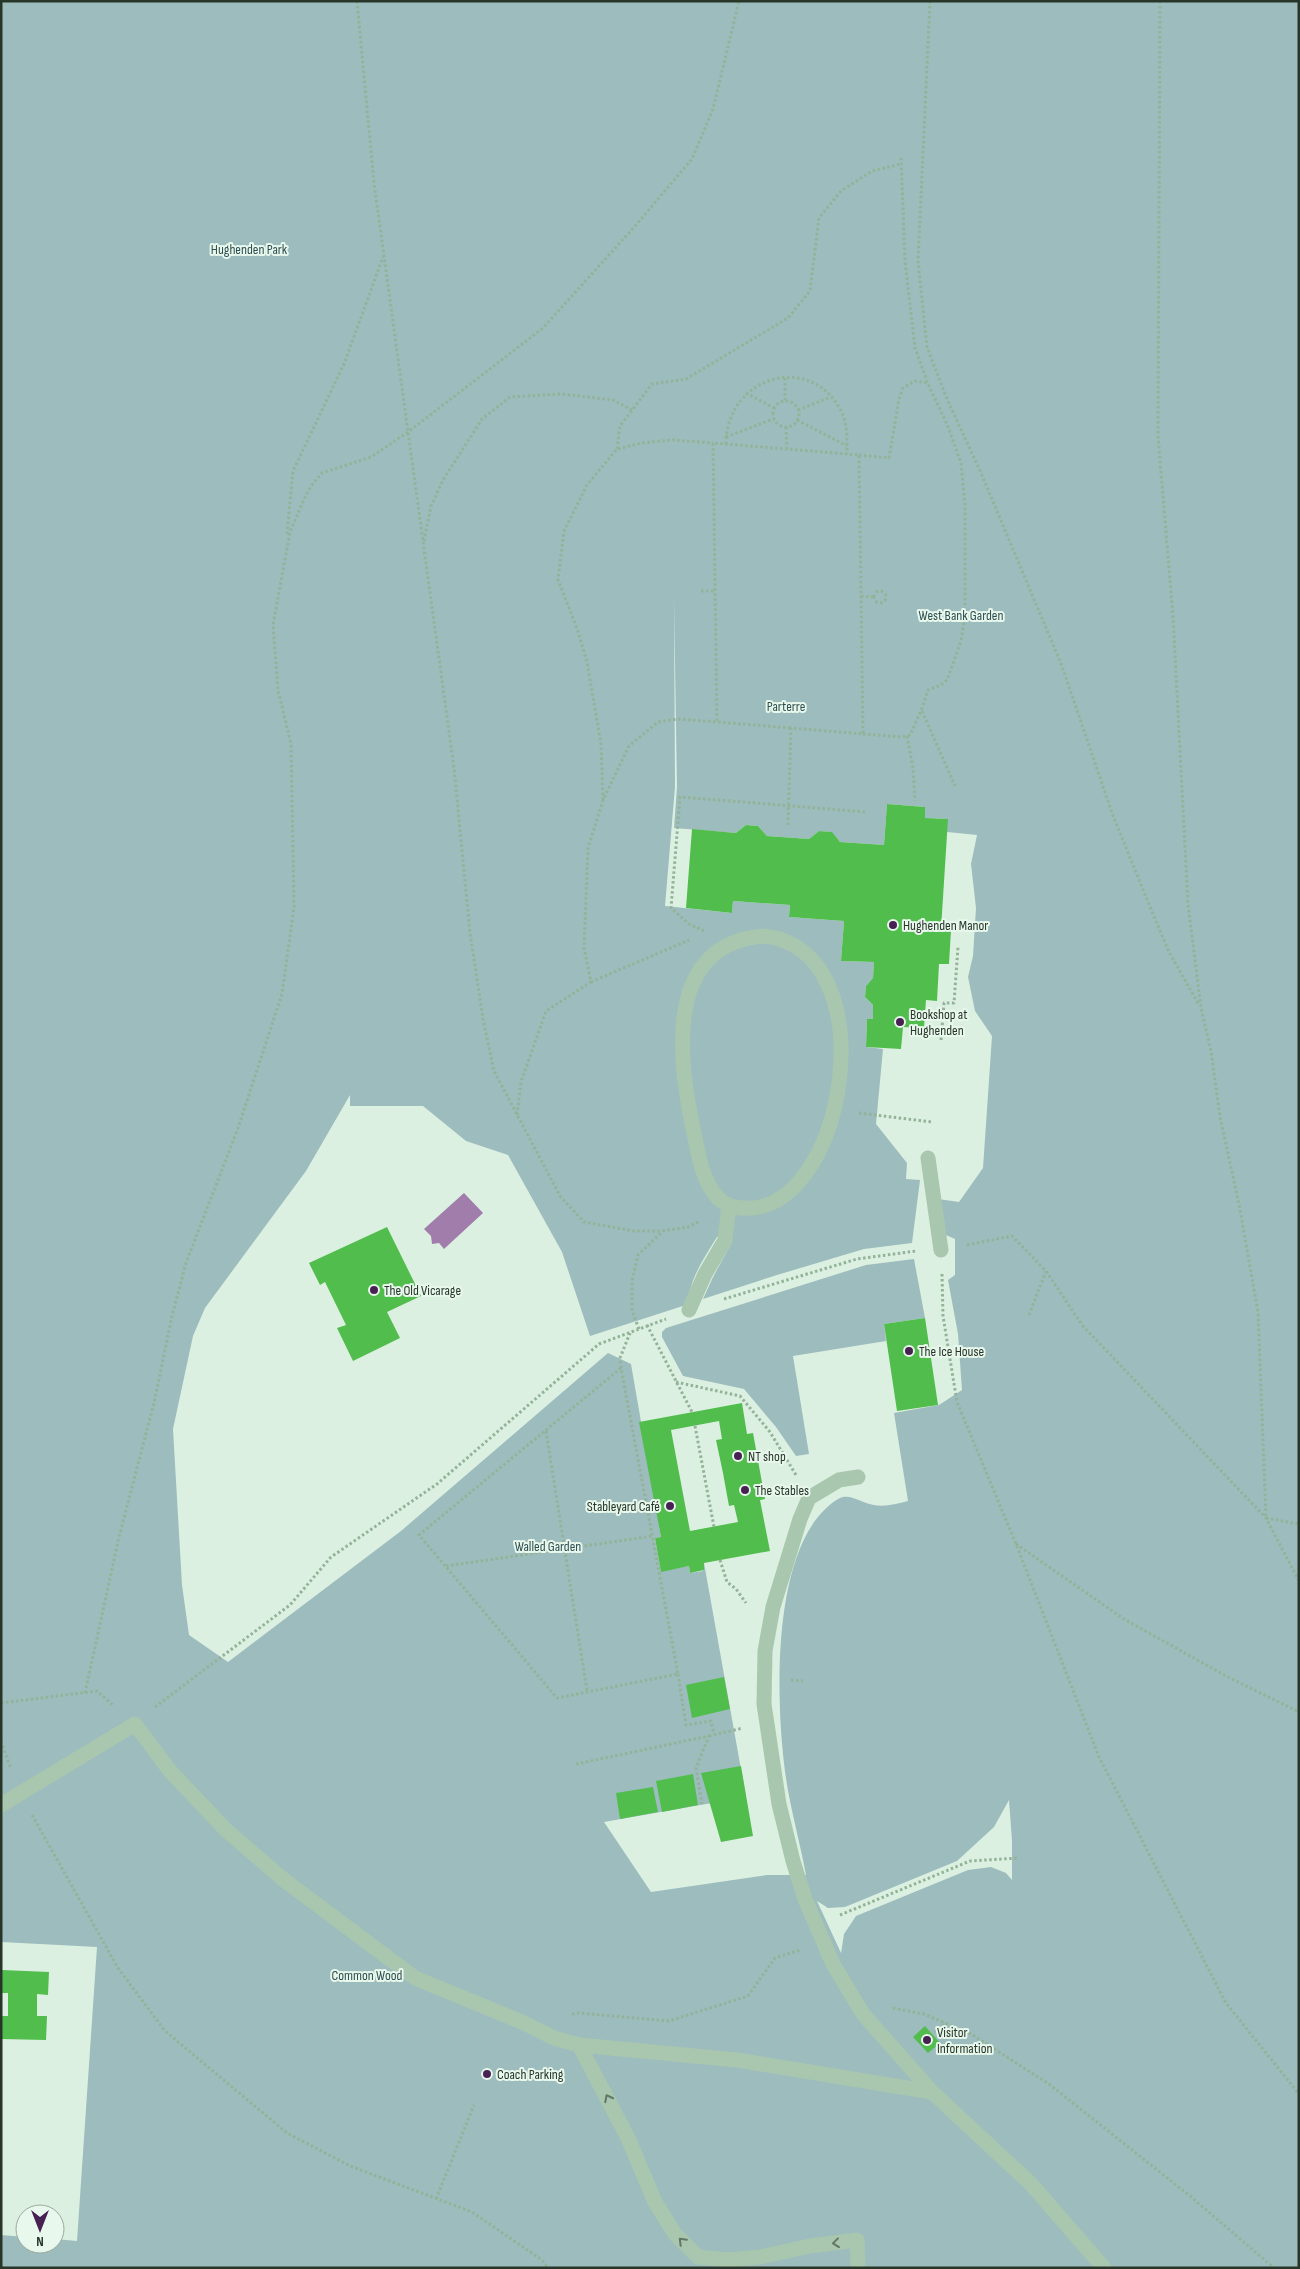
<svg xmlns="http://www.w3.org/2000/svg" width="1300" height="2269" viewBox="0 0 1300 2269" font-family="'Sofia Sans Condensed',sans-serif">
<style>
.green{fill:#9dbcbe;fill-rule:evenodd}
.water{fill:#a07dab}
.building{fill:#51bd4d;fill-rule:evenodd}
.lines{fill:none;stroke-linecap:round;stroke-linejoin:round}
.path{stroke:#93b398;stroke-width:3;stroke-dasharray:2.5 2.5;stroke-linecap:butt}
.minor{stroke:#a9c7ae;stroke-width:15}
.oneway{stroke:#627765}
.poi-dot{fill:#482153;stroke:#e8f8ec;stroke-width:2}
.labels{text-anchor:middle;stroke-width:4;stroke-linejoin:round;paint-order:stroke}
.park-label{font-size:14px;fill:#2e4e51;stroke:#e8f8ec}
.poi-label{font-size:14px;fill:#283529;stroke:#e8f8ec;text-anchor:start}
</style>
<rect width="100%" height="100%" fill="#dcf0e1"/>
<path class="green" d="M1 1H1299V2268H1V2235L25 2237V2244H55V2239L77 2241 97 1947 1 1942ZM674 599 677 787 674 828 736 833 746 825 758 826 767 836 809 839 819 831 831 832 840 842 884 845 887 804 925 807V818L947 819V832L977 835 971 864 976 908 973 956 968 977 975 1011 992 1036 983 1168 959 1202 938 1199 937 1231 955 1239V1275L948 1280 958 1334 962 1390 939 1405 894 1413 908 1501C896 1504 885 1507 874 1505 862 1504 850 1492 838 1499 771 1540 776 1695 784 1763 788 1801 799 1837 806 1875H767L651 1892 604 1822 746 1797 704 1563 703 1571 690 1573 689 1566 661 1571 655 1538 661 1537 631 1364 608 1353 401 1531 228 1662 189 1635 182 1585 173 1429 193 1336 205 1308 306 1171 350 1095V1106H423L466 1141 508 1155 562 1252 590 1336 689 1304C688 1280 705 1257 717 1237L732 1233V1242L713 1277 703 1299 777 1275 864 1249 912 1243 920 1180 906 1179 907 1163 876 1124 883 1049 866 1047 867 1020 873 1019V1005L865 997 866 986 873 978 874 962 841 961 844 921 789 917 790 905 733 901 732 913 665 906 675 787ZM1009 1800 1012 1841V1880L1006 1873 991 1867 968 1870 856 1916 844 1934 841 1953 817 1901 828 1908 845 1907 957 1861 994 1827Z
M914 1259 925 1318 884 1324 886 1341 793 1356 809 1454 796 1456 776 1427 744 1389 683 1376 662 1337V1332L666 1328 866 1265Z"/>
<path class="water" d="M464 1193 483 1213 444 1249 439 1243 432 1244 431 1236 424 1229Z"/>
<path class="building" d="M887 804 925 807V818L948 819 941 929 951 930 949 964H939L937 1001 926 1000 924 1028 903 1027 901 1049 866 1047 867 1019H873V1005L865 997 866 986 873 978 874 962 841 961 844 921 789 917 790 905 733 901 732 913 686 908 692 829 736 833 746 825 758 826 767 836 809 839 819 831 832 832 840 842 884 845Z
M387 1227 421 1296 387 1312 400 1338 353 1361 337 1328 346 1325 325 1282 320 1285 309 1263Z
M925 1318 938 1405 897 1411 884 1324Z
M742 1403 747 1434 753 1433 765 1499 760 1500 770 1551 704 1563V1570L690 1573 689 1566 661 1572 655 1538 661 1537 639 1422ZM719 1421 722 1439 716 1440 723 1473 729 1506 734 1505 738 1522 690 1531 671 1430Z
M724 1677 730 1709 692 1718 686 1685Z
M741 1766 753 1836 721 1842 701 1773Z
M693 1774 698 1805 662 1812 656 1781Z
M653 1787 658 1812 620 1819 616 1793Z
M2 1970 49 1972 48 1995 37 1994V2016H47L46 2040 1 2039V2016H8V1993H2Z
M925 2026 940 2043 928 2053 913 2037Z"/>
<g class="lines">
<path class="path" d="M357 1 374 183 454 768 470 933 483 1019 494 1071 560 1196 584 1222 634 1231H662L688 1227 700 1221
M930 1 918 261 927 347 947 399 981 473 1062 666 1112 813 1148 902 1169 952 1199 1005
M1160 1 1158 436 1173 616 1188 904 1201 1008 1211 1051 1220 1117 1239 1204 1258 1312 1266 1518
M785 378V401
M746 393 774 408
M773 414a13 13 0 1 1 26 0a13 13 0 1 1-26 0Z
M798 410 831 397
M797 420 847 446
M786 427 787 449
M726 437 773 419
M726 444C726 377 809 352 840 409 848 423 847 439 847 454
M617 449 620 426 652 384 686 379 788 318 810 291 819 218 841 191 872 171 901 164
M859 455 889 458 899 399 903 388 915 381 928 383
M287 534 293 471 344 364 383 257
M424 541 431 506 443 480 482 419 510 397 562 394 613 400 632 410
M874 597a6 6 0 1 1 12 0a6 6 0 1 1-12 0Z
M701 591H715
M861 596 873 597
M922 711 955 786
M863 734 901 737 910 735 921 711 928 690 941 685 947 680 961 641 965 616V505L961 463 947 424 928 384 915 348 905 261 901 156
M907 736 913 768 915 801
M603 800 601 744 587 662 577 628 558 580 564 531 587 485 617 449 642 443 673 440 713 443
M788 825 791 728 863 734 859 455 713 443 717 722 791 728
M704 931 689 924 671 908 680 797 866 812
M591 982 689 940
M941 1040 944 1003H954L958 947
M859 1113 932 1122
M517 1115 521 1082 546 1011 591 982 584 948 588 848 603 800 629 746 658 722 678 719 717 722
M967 1245 1012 1236 1046 1271 1082 1325 1266 1518 1299 1581
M942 1274 943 1316 957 1402 1016 1544 1099 1757 1226 2003 1299 2094
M724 1299 857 1259 916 1251
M1029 1315 1046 1271
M647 1325 692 1412
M639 1329 632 1311V1281L638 1255 662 1232
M621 1368 419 1535 557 1698 678 1674 621 1368 620 1358 630 1333
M676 1382 740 1396 770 1432 796 1475
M695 1426 714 1527
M546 1431 587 1691
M1266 1518 1299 1524
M1016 1544 1124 1619 1226 1676 1299 1712
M720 1560 727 1582 736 1589 746 1603
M446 1566 653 1536
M678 1674 686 1725 711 1721 714 1734
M791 1680 803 1681
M85 1693 119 1537 154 1403 172 1316 186 1263 238 1128 282 994 294 907 291 744 278 690 273 625 290 532 304 499 311 486 322 473 371 457 408 432 543 328 636 225 692 159 713 109 739 1
M1 1703 97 1691 114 1706
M155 1707 290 1605 331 1557 437 1484 599 1344 666 1319
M709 1736 743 1728
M1 1741 11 1769
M576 1764 709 1736 696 1768 702 1804
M32 1815 118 1968 165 2031 287 2133 350 2166 472 2212 542 2260 548 2268
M840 1915 970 1861 1018 1858
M893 2008 924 2014 971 2034 1049 2084 1190 2196 1274 2268
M572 2014 579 2013 669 2021 748 1996 775 1958 800 1950
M935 2032 946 2023
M436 2199 474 2105"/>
<path class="minor" d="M764 936C890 949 846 1218 742 1208 732 1207 725 1205 718 1198 701 1180 698 1151 693 1128 678 1058 664 943 764 936Z
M928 1158 941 1250
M689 1310 705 1274 725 1240 729 1206
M858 1477 839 1480 809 1498 800 1519 773 1607 765 1651 764 1704 779 1804 793 1861 805 1899 833 1964 863 2014 932 2092 1031 2184 1104 2268
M1 1805 135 1724 170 1771 226 1830 284 1880 415 1978 522 2022 554 2038 579 2045 737 2060 932 2092
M579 2045 628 2138 655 2202 675 2234 698 2257 729 2260 760 2257 810 2246 857 2240 858 2268"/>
</g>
<defs><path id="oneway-chevron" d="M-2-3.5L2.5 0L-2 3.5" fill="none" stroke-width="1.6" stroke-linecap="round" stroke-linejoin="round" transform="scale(1.25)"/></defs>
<g class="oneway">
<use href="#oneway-chevron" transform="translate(608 2098) rotate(-117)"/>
<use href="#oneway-chevron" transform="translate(682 2241) rotate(-135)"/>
<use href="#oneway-chevron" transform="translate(836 2243) rotate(173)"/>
</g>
<g class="poi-dot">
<circle cx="893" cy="925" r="5"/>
<circle cx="900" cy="1022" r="5"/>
<circle cx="374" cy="1290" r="5"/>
<circle cx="909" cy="1351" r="5"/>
<circle cx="738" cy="1456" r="5"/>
<circle cx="745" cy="1490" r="5"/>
<circle cx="670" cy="1506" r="5"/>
<circle cx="927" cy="2040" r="5"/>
<circle cx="487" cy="2074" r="5"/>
</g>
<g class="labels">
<g class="park-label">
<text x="249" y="254">Hughenden Park</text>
<text x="961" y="620">West Bank Garden</text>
<text x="786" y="711">Parterre</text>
<text x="548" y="1551">Walled Garden</text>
<text x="367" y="1980">Common Wood</text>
</g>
<g class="poi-label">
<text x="903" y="930">Hughenden Manor</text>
<text x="910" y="1019">Bookshop at<tspan x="910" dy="16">Hughenden</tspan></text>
<text x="384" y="1295">The Old Vicarage</text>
<text x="919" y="1356">The Ice House</text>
<text x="748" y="1461">NT shop</text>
<text x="755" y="1495">The Stables</text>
<text x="660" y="1511" text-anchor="end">Stableyard Café</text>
<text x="937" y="2037">Visitor<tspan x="937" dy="16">Information</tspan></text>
<text x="497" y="2079">Coach Parking</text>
</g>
</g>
<rect width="1300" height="2269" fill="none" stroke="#283529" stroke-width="5"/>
<g transform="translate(40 2229) rotate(180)"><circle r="24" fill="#e8f8ec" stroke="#9baa9e"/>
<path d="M0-4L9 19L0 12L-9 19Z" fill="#482153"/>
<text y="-8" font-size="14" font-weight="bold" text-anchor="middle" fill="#283529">N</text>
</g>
</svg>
